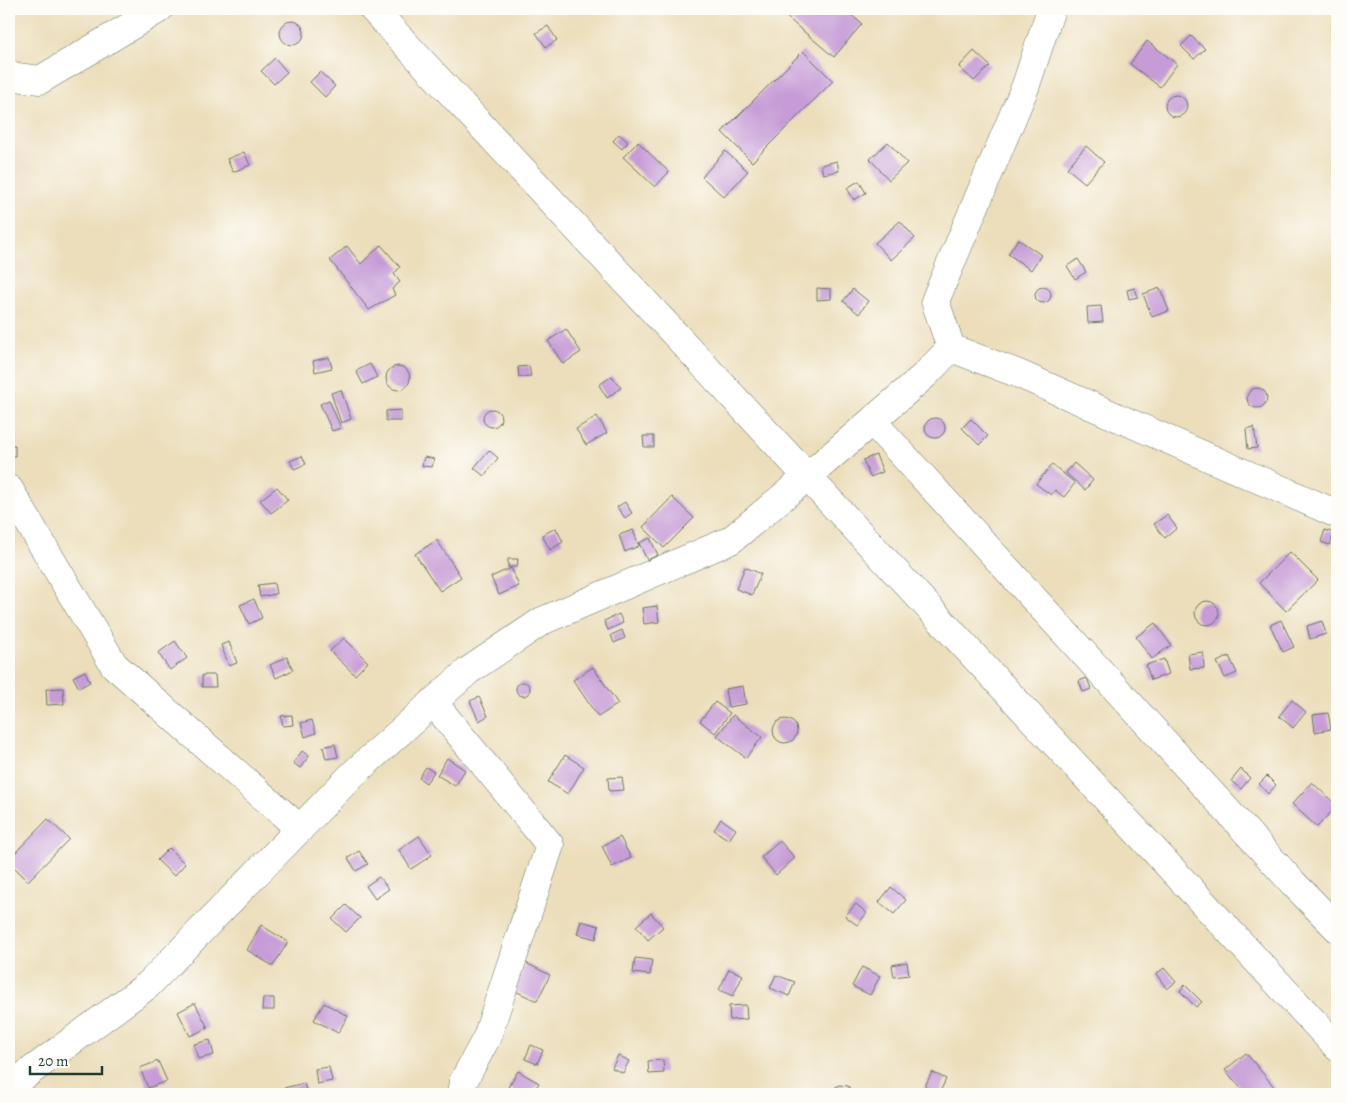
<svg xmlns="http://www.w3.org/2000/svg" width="1346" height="1103" viewBox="0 0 1346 1103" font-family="Alegreya,serif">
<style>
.building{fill:#c69bd7}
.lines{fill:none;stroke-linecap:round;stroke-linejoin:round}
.minor-casing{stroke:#677563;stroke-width:29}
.trunk-casing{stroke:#677563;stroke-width:29}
.minor{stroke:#fff;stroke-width:28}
.trunk{stroke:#fff;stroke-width:28}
</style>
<rect width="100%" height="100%" fill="#fdfcf7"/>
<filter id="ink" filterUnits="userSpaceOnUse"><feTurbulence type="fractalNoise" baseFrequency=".02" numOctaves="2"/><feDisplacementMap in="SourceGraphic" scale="10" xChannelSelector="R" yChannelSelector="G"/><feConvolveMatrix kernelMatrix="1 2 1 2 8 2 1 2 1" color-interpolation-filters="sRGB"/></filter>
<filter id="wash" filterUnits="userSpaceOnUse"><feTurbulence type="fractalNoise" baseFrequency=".0096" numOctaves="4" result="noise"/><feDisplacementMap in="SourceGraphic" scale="20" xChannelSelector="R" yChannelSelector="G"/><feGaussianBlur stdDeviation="1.12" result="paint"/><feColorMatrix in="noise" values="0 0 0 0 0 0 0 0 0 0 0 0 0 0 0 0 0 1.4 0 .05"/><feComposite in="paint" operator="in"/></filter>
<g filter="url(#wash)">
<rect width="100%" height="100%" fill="#ecdebb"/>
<g id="blocks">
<path class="building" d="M777 9H844L862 24 834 57Z
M280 33a12 12 0 1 1 24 0a12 12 0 1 1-24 0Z
M548 26 557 40 546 47 536 33Z
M1191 36 1205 49 1194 59 1181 46Z
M1147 41 1177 64 1160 87 1130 64Z
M803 51 833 81 752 162 722 132Z
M974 51 990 66 974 81 959 67Z
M275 58 287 72 274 84 261 71Z
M320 72 335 86 325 97 310 82Z
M1165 106a11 11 0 1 1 22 0a11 11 0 1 1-22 0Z
M619 134 628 142 622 149 613 141Z
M638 142 669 172 655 187 623 157Z
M888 142 907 163 889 180 870 159Z
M1086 146 1104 162 1085 183 1067 168Z
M725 151 748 171 724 197 702 177Z
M244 152 250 165 233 172 227 159Z
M837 161 839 171 823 174 821 165Z
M859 181 866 193 854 200 847 188Z
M900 221 915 238 891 260 875 243Z
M1018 239 1041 255 1031 270 1008 254Z
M381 245 400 267 394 274 400 282 392 289 395 295 369 310 330 260 347 246 361 264Z
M1078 259 1086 272 1075 279 1067 266Z
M1035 295a8 8 0 1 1 16 0a8 8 0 1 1-16 0Z
M817 288 831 289V299L817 300Z
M1135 288 1138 297 1129 299 1127 290Z
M1160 288 1169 311 1152 317 1143 294Z
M853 289 868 301 859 314 843 301Z
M1101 306 1103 322 1088 323 1087 307Z
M566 329 581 352 563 364 548 341Z
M329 357 332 368 315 372 313 361Z
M370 364 377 377 363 384 356 371Z
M529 366 531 376 519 377 518 367Z
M386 378a12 12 0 1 1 24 0a12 12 0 1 1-24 0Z
M612 376 621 388 607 398 599 385Z
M1247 398a10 10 0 1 1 20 0a10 10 0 1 1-20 0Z
M341 390 351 419 341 423 331 393Z
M329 400 341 428 332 431 320 404Z
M483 418a9 9 0 1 1 18 0a9 9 0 1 1-18 0Z
M401 410V421H386V411Z
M597 416 607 433 586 445 576 429Z
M925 428a10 10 0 1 1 20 0a10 10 0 1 1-20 0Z
M971 419 988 436 979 445 962 428Z
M1254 427 1257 448 1248 449 1246 429Z
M643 436H654V447H644Z
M9 445H15V456H9Z
M489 450 498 458 484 476 474 468Z
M876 455 883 472 870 477 863 460Z
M302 456 306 464 294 469 290 461Z
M424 457 434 459 432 467 422 466Z
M1074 463 1093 480 1085 490 1066 473Z
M1052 464 1075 483 1064 497 1055 490 1051 495 1036 484Z
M277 487 288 500 271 513 260 500Z
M672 497 694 518 664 548 643 527Z
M625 502 632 513 625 518 617 507Z
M1167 515 1177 528 1165 538 1154 524Z
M556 528 563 542 550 550 542 535Z
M633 530 639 546 625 552 619 535Z
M1325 530 1334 533 1330 545 1321 542Z
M650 538 658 555 647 560 639 543Z
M437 540 461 577 440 591 415 554Z
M1290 552 1318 580 1286 611 1259 583Z
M508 559H518L517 567H508Z
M745 567 761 574 752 595 736 589Z
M511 568 519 586 499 595 491 577Z
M274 583 276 594 260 597 258 585Z
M254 599 262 618 249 624 240 605Z
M1195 613a12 12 0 1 1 24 0a12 12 0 1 1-24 0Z
M657 606 659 622 644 624 642 608Z
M619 614 623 623 608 630 604 621Z
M1281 620 1294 647 1283 652 1270 625Z
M1322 621 1326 634 1310 639 1307 626Z
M1155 623 1171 645 1152 659 1136 637Z
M622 630 625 638 614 643 611 635Z
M344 638 368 662 355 675 330 651Z
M175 641 187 658 170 670 158 653Z
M229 642 237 663 229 666 221 645Z
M1203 652 1204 668 1190 669 1188 654Z
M1229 656 1237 673 1225 678 1217 662Z
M287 657 293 670 276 678 270 665Z
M1164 659 1169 674 1151 680 1146 665Z
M593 667 618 704 598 717 573 680Z
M85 671 90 682 79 688 73 677Z
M202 675H215L216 687H202Z
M1087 678 1091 689 1083 692 1079 681Z
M516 689a7 7 0 1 1 14 0a7 7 0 1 1-14 0Z
M743 686 746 704 728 707 725 689Z
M63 688 64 704 47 705 46 689Z
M479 697 488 716 479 721 470 701Z
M1292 700 1306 712 1293 728 1279 716Z
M715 702 730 713 715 733 700 721Z
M1328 713 1331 729 1315 732 1313 715Z
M292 715 293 725 283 726 281 716Z
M733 715 762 737 746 758 717 736Z
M773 731a12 12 0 1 1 24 0a12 12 0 1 1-24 0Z
M312 720 316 733 305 737 301 723Z
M335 744 338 757 326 759 323 747Z
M302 751 309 756 300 768 293 763Z
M565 755 584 767 568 794 548 782Z
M447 758 465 770 455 786 437 775Z
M426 767 434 772 426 783 419 778Z
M1241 769 1250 778 1241 789 1231 781Z
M1267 776 1276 785 1268 794 1259 784Z
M622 777 624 790 609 791 608 778Z
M1312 782 1337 806 1317 827 1292 804Z
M48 819 69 839 28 881 9 862V859Z
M721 819 736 829 729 840 714 830Z
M419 836 432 855 411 869 399 850Z
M620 837 631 858 612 867 602 846Z
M780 841 795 858 776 875 761 857Z
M169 848 185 864 174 876 157 860Z
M359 851 368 864 356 871 348 858Z
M379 877 389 889 375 899 366 886Z
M891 887 906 900 894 914 879 902Z
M856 904 867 913 857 925 845 916Z
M346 905 360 918 346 932 332 919Z
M651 913 663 927 648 940 636 926Z
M581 921 599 926 596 939 577 934Z
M261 925 288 942 273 966 247 950Z
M635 958 652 960 650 975 633 973Z
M907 962 909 975 894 977 892 965Z
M526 963 550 975 537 1001 513 990Z
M862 967 880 976 870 995 852 986Z
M1164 968 1176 982 1167 989 1156 974Z
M729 969 743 975 733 996 719 990Z
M776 975 795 982 789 996 770 988Z
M1185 985 1202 1002 1196 1007 1180 991Z
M263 998H274V1010H262Z
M195 1003 208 1028 190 1036 178 1012Z
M324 1003 348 1016 338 1033 314 1020Z
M746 1005 747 1019 730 1020 729 1006Z
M210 1040 214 1055 198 1059 194 1044Z
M531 1045 543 1050 537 1064 525 1059Z
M1246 1053 1280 1094H1246L1225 1070Z
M618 1055 629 1061 623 1073 612 1068Z
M663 1060 664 1073 649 1074 648 1061Z
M158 1061 167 1081 148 1088 140 1068Z
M329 1067 332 1081 317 1084 315 1069Z
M518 1071 539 1083 532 1094H520L508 1087Z
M932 1072 946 1079 939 1094H921Z
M304 1083 307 1094H286L284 1088Z
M839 1085 848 1086 854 1094H829L831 1090Z"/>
</g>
</g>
<g filter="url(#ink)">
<use href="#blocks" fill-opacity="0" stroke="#677563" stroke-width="1"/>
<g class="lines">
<defs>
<path id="minor" d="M9 76 40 80 159 9
M951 348 935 301 1026 85 1051 9
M872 421 1293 883 1337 928
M9 489 114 665 300 829
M433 702 550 845 487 1037 463 1082 461 1094
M9 1087 148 985 352 775 468 671 542 621 731 540 807 477 925 375 951 348 1019 374 1337 514"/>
<path id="trunk" d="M373 9 1337 1047"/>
</defs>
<use href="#minor" class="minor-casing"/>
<use href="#trunk" class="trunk-casing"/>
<use href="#minor" class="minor"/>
<use href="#trunk" class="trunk"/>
</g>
</g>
<rect width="1346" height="1103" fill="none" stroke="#fdfcf7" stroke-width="30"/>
<path d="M30 1066v8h72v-8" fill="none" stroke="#1f3d34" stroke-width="2.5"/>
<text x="38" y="1066" font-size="15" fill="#1f3d34" stroke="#fdfcf7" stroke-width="4" paint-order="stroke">20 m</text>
</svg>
